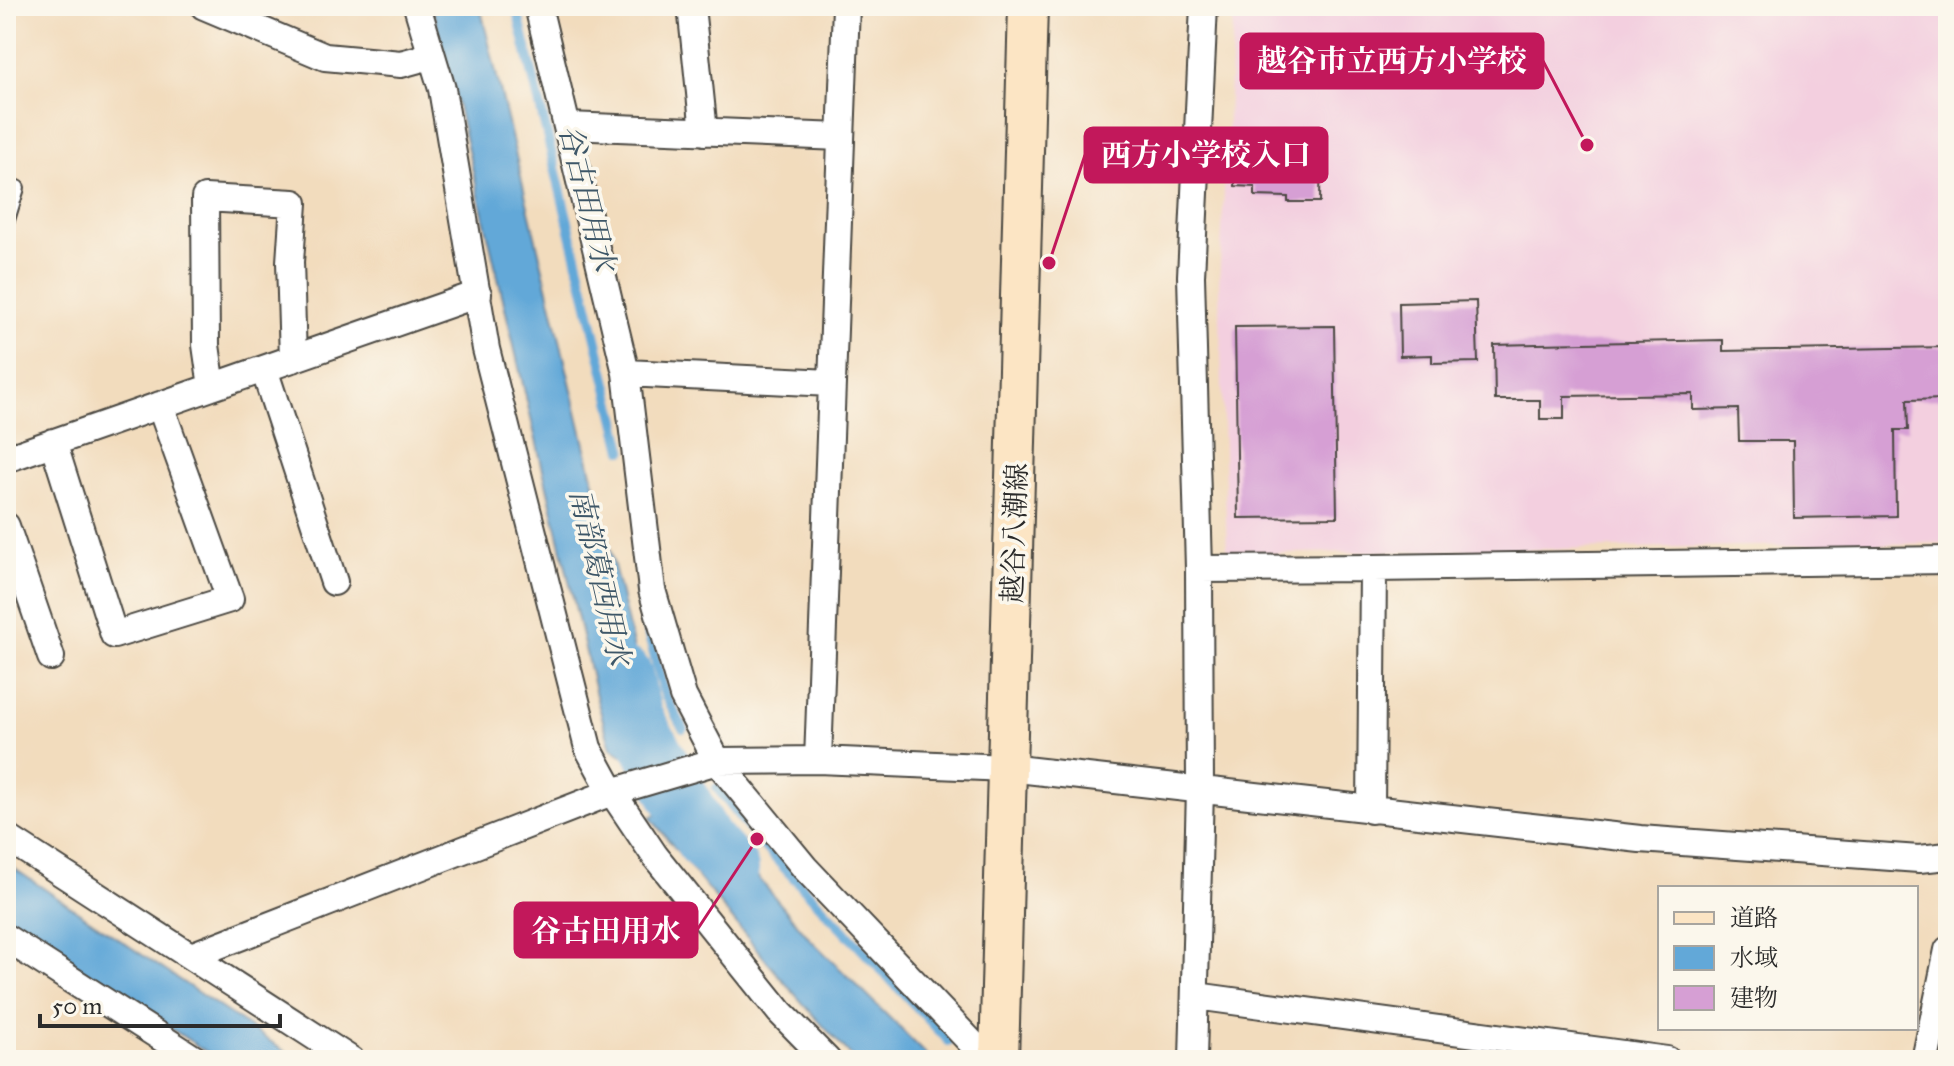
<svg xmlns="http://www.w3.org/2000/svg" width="1954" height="1066" viewBox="0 0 1954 1066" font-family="'IM FELL Great Primer','Noto Serif JP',serif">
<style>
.built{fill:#f3cfdf}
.water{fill:#62a8d8;stroke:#466a82;stroke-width:2}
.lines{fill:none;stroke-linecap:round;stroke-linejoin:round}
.stream{stroke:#62a8d8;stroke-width:10}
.river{stroke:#62a8d8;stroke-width:58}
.building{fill:#d69fd4}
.lane-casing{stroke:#494641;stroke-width:18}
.street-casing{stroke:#494641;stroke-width:30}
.secondary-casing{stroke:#494641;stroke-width:42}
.lane{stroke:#fff;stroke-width:14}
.street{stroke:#fff;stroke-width:26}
.secondary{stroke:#fce5c4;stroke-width:38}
.labels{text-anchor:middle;stroke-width:7;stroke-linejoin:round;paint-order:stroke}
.street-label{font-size:28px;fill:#2b2b2b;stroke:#fbf7ec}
.water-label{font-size:30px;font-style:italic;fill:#3e5768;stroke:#fbf7ec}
.leader{fill:none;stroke:#c2185b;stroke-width:3}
.callout-dot{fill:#c2185b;stroke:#fbf7ec;stroke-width:3}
.callout{fill:#c2185b;stroke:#c2185b;stroke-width:3}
.callout-label{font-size:30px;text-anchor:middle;font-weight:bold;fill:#fff}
</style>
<rect width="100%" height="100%" fill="#fbf7ec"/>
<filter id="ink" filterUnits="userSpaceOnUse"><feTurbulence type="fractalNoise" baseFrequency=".0125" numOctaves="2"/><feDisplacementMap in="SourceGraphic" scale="16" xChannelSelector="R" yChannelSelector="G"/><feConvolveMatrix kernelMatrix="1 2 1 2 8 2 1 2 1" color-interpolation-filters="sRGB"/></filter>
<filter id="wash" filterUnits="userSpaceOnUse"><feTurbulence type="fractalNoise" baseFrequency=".006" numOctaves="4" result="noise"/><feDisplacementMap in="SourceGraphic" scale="32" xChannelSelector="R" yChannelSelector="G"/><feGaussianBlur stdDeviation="1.8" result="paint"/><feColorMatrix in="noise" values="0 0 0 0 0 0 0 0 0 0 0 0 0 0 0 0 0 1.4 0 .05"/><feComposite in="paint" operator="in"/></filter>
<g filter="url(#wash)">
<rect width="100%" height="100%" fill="#f2dcbd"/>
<path class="built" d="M1234 6H1948V543L1227 554 1219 284Z"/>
<path class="water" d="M432 6H480L645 695 672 743 624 757 611 748 597 700 453 86Z
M697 799 711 822 810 939 932 1060H855C781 983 717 900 650 817Z
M6 863 298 1060H219L6 920Z"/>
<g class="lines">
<path class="stream" d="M516 6 623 450
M640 589 644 618 665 695 683 728
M717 788 757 839 949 1041"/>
<path class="river" d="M624 676 634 718 704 840 730 869"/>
</g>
<g id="blocks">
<path class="building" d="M1254 138 1321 139 1320 202H1288V197L1255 196V187L1235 186V158L1254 159Z
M1476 301 1478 362 1432 363V355L1400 356 1399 303Z
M1334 326 1337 517 1238 518 1235 327Z
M1723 340V351L1948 347V399L1907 400 1908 430H1895L1896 516 1794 518 1793 441H1739L1738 409 1693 410V394L1564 396V419H1540V400H1495L1494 345Z"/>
</g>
</g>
<g filter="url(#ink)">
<use href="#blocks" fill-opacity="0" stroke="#494641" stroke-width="2"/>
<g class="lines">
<defs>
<path id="lane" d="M6 223 17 188"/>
<path id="street" d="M204 6 325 57 401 64 430 56
M417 6 442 89 486 349 588 748 612 792 655 856 780 1012 827 1060
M538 6 626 373 831 383
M691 6 704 132
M568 126 841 137
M264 369 334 582
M626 373 652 590 683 696 717 761 805 868 988 1060
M212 387 206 345 205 198 294 203 290 262 293 359
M53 442 114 635 230 599 160 405
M6 459 478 294
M6 526 51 657
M1199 569 1373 568 1948 560
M818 760 846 6
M1371 810 1373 568
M6 837 351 1060
M6 938 196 1060
M191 956 612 792 717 761 818 760 1007 768 1640 839 1919 859 1948 856
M1196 996 1667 1060
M1193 1060 1200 789 1199 569 1191 276 1204 6
M1925 1060 1948 950"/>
<path id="secondary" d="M999 1060 1028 6"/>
</defs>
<use href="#lane" class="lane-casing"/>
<use href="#street" class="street-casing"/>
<use href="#secondary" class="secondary-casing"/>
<use href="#lane" class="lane"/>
<use href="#street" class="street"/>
<use href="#secondary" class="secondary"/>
</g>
</g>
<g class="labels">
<g class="street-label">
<text transform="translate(1014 533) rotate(-88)" y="10">越谷八潮線</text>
</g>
<g class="water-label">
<text transform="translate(587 198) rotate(76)" y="10">谷古田用水</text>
<text transform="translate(600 577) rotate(77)" y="10">南部葛西用水</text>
</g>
</g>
<path class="leader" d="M1587 145L1543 61M1049 263L1085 155M757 839L697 930"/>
<g class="callout-dot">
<circle cx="1587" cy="145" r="8"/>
<circle cx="1049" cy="263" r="8"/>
<circle cx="757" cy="839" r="8"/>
</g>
<g class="callout">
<rect x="1241" y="34" width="302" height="54" rx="8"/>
<rect x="1085" y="128" width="242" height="54" rx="8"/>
<rect x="515" y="903" width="182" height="54" rx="8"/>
</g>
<g class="callout-label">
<text x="1392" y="71">越谷市立西方小学校</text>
<text x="1206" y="165">西方小学校入口</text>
<text x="606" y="941">谷古田用水</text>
</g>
<rect width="1954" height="1066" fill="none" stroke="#fbf7ec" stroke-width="32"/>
<rect x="1658" y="886" width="260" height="144" fill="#fbf7ec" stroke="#a8a59f" stroke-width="2"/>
<rect x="1674" y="912" width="40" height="12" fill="#fce5c4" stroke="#a8a59f" stroke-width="2"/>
<text x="1730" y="926" font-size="24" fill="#2b2b2b">道路</text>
<rect x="1674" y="946" width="40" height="24" fill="#62a8d8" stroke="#a8a59f" stroke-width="2"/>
<text x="1730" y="966" font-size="24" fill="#2b2b2b">水域</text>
<rect x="1674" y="986" width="40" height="24" fill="#d69fd4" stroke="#a8a59f" stroke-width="2"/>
<text x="1730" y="1006" font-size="24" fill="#2b2b2b">建物</text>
<path d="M40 1014v12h240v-12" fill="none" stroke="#2b2b2b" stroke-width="4"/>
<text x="52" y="1014" font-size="24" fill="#2b2b2b" stroke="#fbf7ec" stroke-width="6" paint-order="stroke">50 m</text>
</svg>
